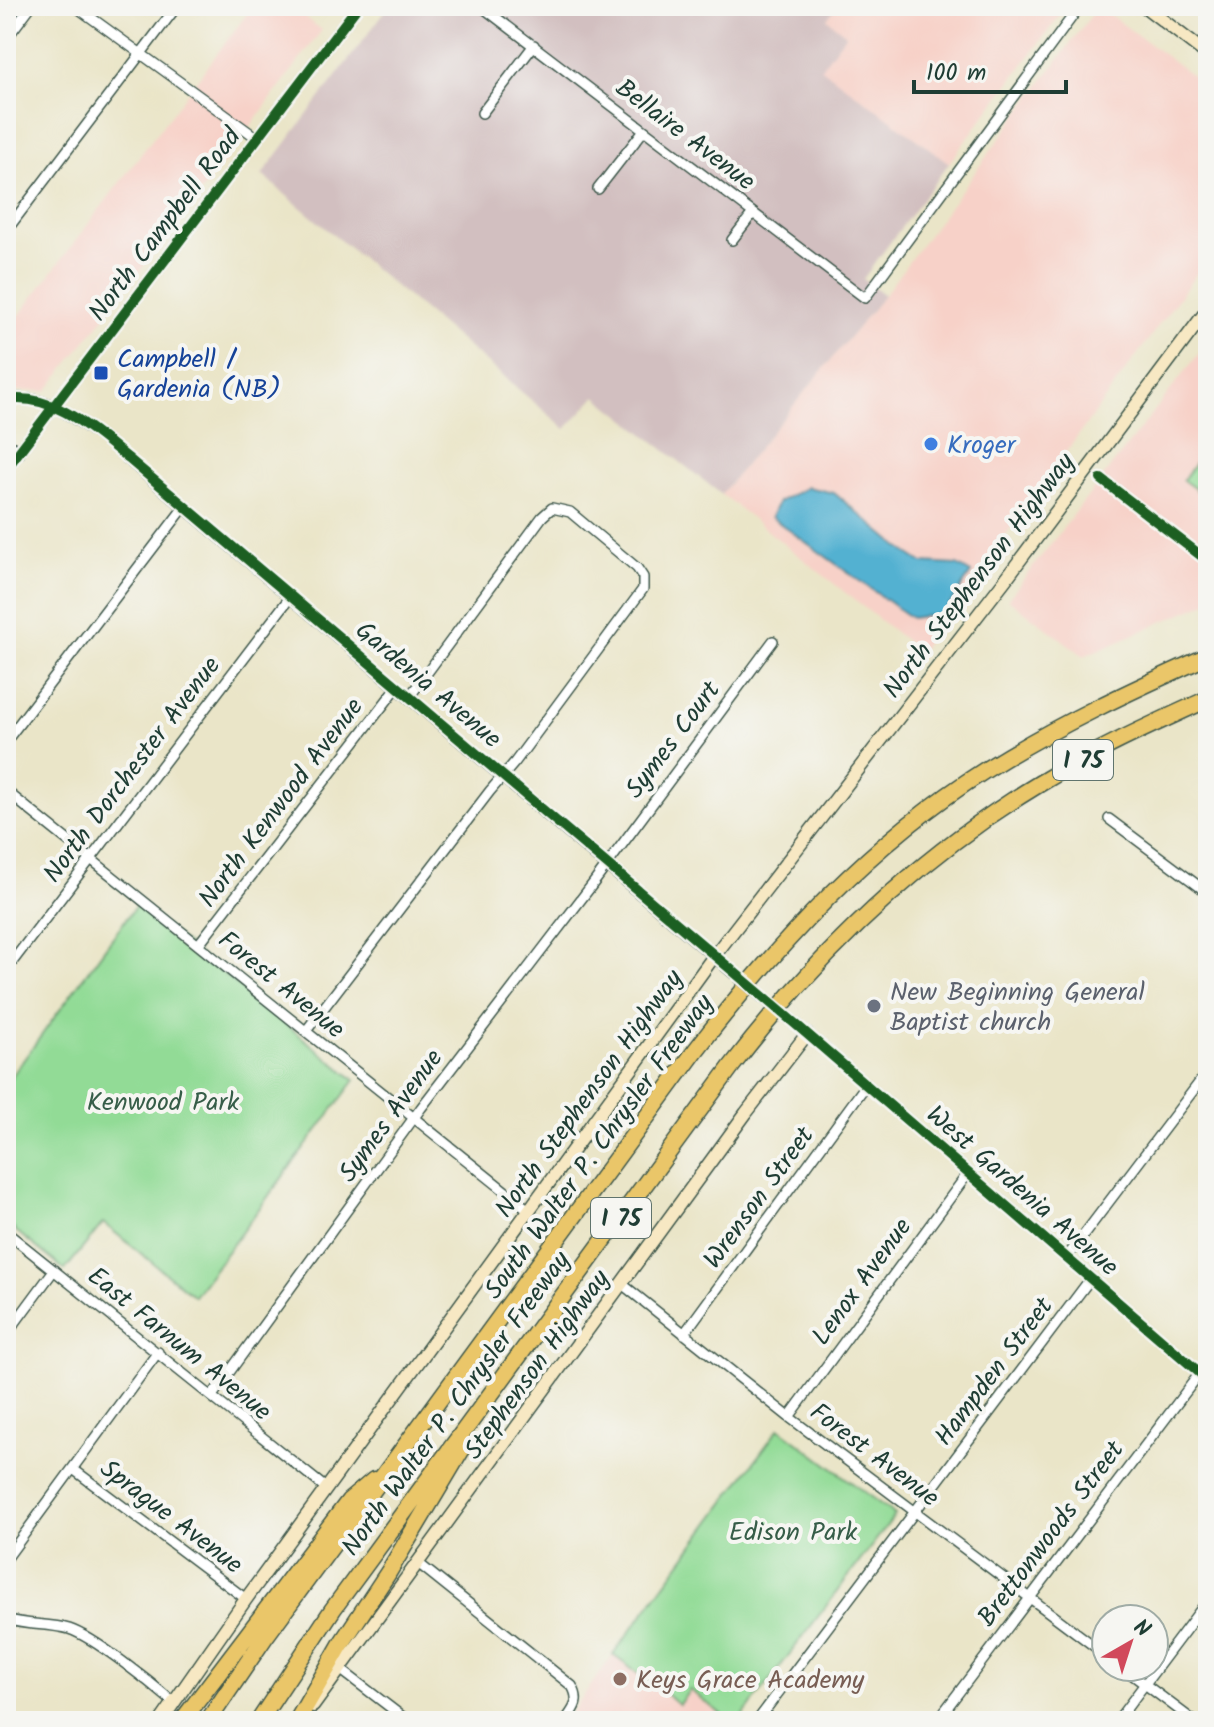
<svg xmlns="http://www.w3.org/2000/svg" width="1214" height="1727" viewBox="0 0 1214 1727" font-family="Kalam,sans-serif">
<style>
.built{fill:#f7d1c8}
.industrial{fill:#d2bfc0}
.green{fill:#92db96;stroke:#588c65;stroke-width:2}
.water{fill:#53b1d1;stroke:#397782;stroke-width:2}
.lines{fill:none;stroke-linecap:round;stroke-linejoin:round}
.minor-casing{stroke:#3d564a;stroke-width:12}
.tertiary-casing{stroke:#3d564a;stroke-width:14}
.secondary-casing{stroke:#3d564a;stroke-width:15}
.motorway-casing{stroke:#3d564a;stroke-width:19}
.minor{stroke:#fff;stroke-width:9}
.tertiary{stroke:#fff;stroke-width:11}
.secondary{stroke:#f7e8c3;stroke-width:12}
.motorway{stroke:#eac669;stroke-width:16}
.tertiary-bridge-casing{stroke:#3d564a;stroke-width:14;stroke-linecap:butt}
.tertiary-bridge{stroke:#fff;stroke-width:11}
.cycleway-casing{stroke:#f6f6f2;stroke-width:15}
.cycleway{stroke:#1b5e20;stroke-width:10}
.transit-dot{fill:#1a4fb4;stroke:#f6f6f2;stroke-width:3}
.shop-dot{fill:#3f7fe0;stroke:#f6f6f2;stroke-width:3}
.worship-dot{fill:#6b7280;stroke:#f6f6f2;stroke-width:3}
.education-dot{fill:#8d6e63;stroke:#f6f6f2;stroke-width:3}
.labels{text-anchor:middle;stroke-width:8;stroke-linejoin:round;paint-order:stroke}
.shield{fill:#f6f6f2;stroke:#60746d;stroke-width:2}
.shield-label{font-size:24px;font-weight:bold;fill:#1f3d34}
.street-label{font-size:26px;fill:#1f3d34;stroke:#f6f6f2}
.transit-label{font-size:26px;fill:#164399;stroke:#f6f6f2;text-anchor:start}
.shop-label{font-size:26px;fill:#366cbe;stroke:#f6f6f2;text-anchor:start}
.worship-label{font-size:26px;fill:#5b616d;stroke:#f6f6f2;text-anchor:start}
.park-label{font-size:26px;fill:#365d48;stroke:#f6f6f2}
.education-label{font-size:26px;fill:#785e54;stroke:#f6f6f2;text-anchor:start}
</style>
<rect width="100%" height="100%" fill="#f6f6f2"/>
<filter id="ink" filterUnits="userSpaceOnUse"><feTurbulence type="fractalNoise" baseFrequency=".0125" numOctaves="2"/><feDisplacementMap in="SourceGraphic" scale="16" xChannelSelector="R" yChannelSelector="G"/><feConvolveMatrix kernelMatrix="1 2 1 2 8 2 1 2 1" color-interpolation-filters="sRGB"/></filter>
<filter id="wash" filterUnits="userSpaceOnUse"><feTurbulence type="fractalNoise" baseFrequency=".006" numOctaves="4" result="noise"/><feDisplacementMap in="SourceGraphic" scale="32" xChannelSelector="R" yChannelSelector="G"/><feGaussianBlur stdDeviation="1.8" result="paint"/><feColorMatrix in="noise" values="0 0 0 0 0 0 0 0 0 0 0 0 0 0 0 0 0 1.4 0 .05"/><feComposite in="paint" operator="in"/></filter>
<g filter="url(#wash)">
<rect width="100%" height="100%" fill="#eae5c8"/>
<path class="built" d="M253 6H289L322 30 224 162 47 391H6V333Z
M837 6H1067L949 163 820 68 846 34 827 19Z
M1098 6 1208 87V258L920 652 721 494 884 295Z
M1208 342V602L1084 656 1008 599Z
M613 1655 679 1704 689 1690 730 1721H565Z"/>
<path class="industrial" d="M389 6H837L827 19 846 34 821 68 949 163 863 279 884 295 721 494 596 396 566 429 262 175Z"/>
<path class="green" d="M1208 446V498L1183 480Z
M137 904 355 1080 194 1296 103 1223 65 1270 6 1223V1084Z
M779 1428 895 1515 739 1721H730L690 1690 679 1704 613 1655Z"/>
<path class="water" d="M807 487 834 493 900 548 923 563 957 565 971 573 944 613 911 618 771 517 778 502Z"/>
</g>
<g filter="url(#ink)">
<g class="lines">
<defs>
<path id="minor" d="M75 6 257 138
M481 6 865 298 1080 6
M6 39 31 6
M482 113 534 45
M598 189 644 130
M6 231 177 6
M732 240 753 213
M6 741 185 506
M6 791 530 1211
M1109 819 1208 893
M198 945 398 686
M6 970 291 596
M306 1031 490 791 515 762 643 589V577L637 568 570 512 552 508 542 517 410 696
M6 1232 327 1489
M1067 1257 1208 1071
M622 1284 789 1417 1106 1655
M684 1334 866 1085
M6 1335 54 1270
M212 1396 421 1108 595 881 773 641
M789 1417 969 1172
M73 1469 246 1599
M6 1559 158 1352
M418 1563 572 1686C581 1701 574 1709 565 1721
M6 1619C27 1626 48 1623 69 1629 94 1637 151 1683 173 1702
M1122 1667 1194 1721
M340 1669 408 1721
M757 1721 1091 1278
M937 1721 1200 1373
M1117 1721 1208 1600"/>
<path id="tertiary" d="M6 400C46 393 76 418 107 441L726 966
M6 443 19 453
M6 469 358 6
M798 1026 1208 1380"/>
<path id="secondary" d="M1144 6 1208 55
M313 1706 746 1113 807 1034
M161 1721 246 1599 714 956 1005 580 1208 309"/>
<path id="motorway" d="M182 1721 349 1501 374 1480
M208 1721 265 1637 696 1050C778 943 871 842 987 769 1057 725 1132 690 1208 656
M259 1721 333 1609 731 1067C817 955 918 857 1039 784 1093 751 1151 725 1208 699
M297 1721 343 1641 388 1573 462 1449"/>
</defs>
<use href="#minor" class="minor-casing"/>
<use href="#tertiary" class="tertiary-casing"/>
<use href="#secondary" class="secondary-casing"/>
<use href="#motorway" class="motorway-casing"/>
<use href="#minor" class="minor"/>
<use href="#tertiary" class="tertiary"/>
<use href="#secondary" class="secondary"/>
<use href="#motorway" class="motorway"/>
<defs>
<path id="tertiary-bridge" d="M726 966 798 1026"/>
</defs>
<use href="#tertiary-bridge" class="tertiary-bridge-casing"/>
<use href="#tertiary-bridge" class="tertiary-bridge"/>
<defs>
<path id="cycleway" d="M6 400C54 392 94 431 129 459L799 1027 1208 1380
M6 469 358 6
M1101 479 1208 561"/>
</defs>
<use href="#cycleway" class="cycleway-casing"/>
<use href="#cycleway" class="cycleway"/>
</g>
</g>
<rect class="transit-dot" x="93" y="365" width="16" height="16" rx="4"/>
<circle class="shop-dot" cx="931" cy="444" r="8"/>
<circle class="worship-dot" cx="874" cy="1006" r="8"/>
<circle class="education-dot" cx="620" cy="1679" r="8"/>
<g class="labels">
<g class="shield">
<rect x="1053" y="740" width="60" height="40" rx="6"/>
<rect x="591" y="1198" width="60" height="40" rx="6"/>
</g>
<g class="shield-label">
<text x="1083" y="768">I 75</text>
<text x="621" y="1226">I 75</text>
</g>
<g class="street-label">
<text transform="translate(686 134) rotate(37)" y="9">Bellaire Avenue</text>
<text transform="translate(164 224) rotate(-53)" y="9">North Campbell Road</text>
<text transform="translate(978 575) rotate(-53)" y="9">North Stephenson Highway</text>
<text transform="translate(429 684) rotate(40)" y="9">Gardenia Avenue</text>
<text transform="translate(672 739) rotate(-53)" y="9">Symes Court</text>
<text transform="translate(131 769) rotate(-53)" y="9">North Dorchester Avenue</text>
<text transform="translate(280 802) rotate(-53)" y="9">North Kenwood Avenue</text>
<text transform="translate(282 984) rotate(39)" y="9">Forest Avenue</text>
<text transform="translate(588 1093) rotate(-54)" y="9">North Stephenson Highway</text>
<text transform="translate(390 1115) rotate(-54)" y="9">Symes Avenue</text>
<text transform="translate(598 1146) rotate(-54)" y="9">South Walter P. Chrysler Freeway</text>
<text transform="translate(1023 1190) rotate(41)" y="9">West Gardenia Avenue</text>
<text transform="translate(758 1197) rotate(-54)" y="9">Wrenson Street</text>
<text transform="translate(861 1281) rotate(-54)" y="9">Lenox Avenue</text>
<text transform="translate(180 1343) rotate(39)" y="9">East Farnum Avenue</text>
<text transform="translate(536 1364) rotate(-54)" y="9">Stephenson Highway</text>
<text transform="translate(993 1371) rotate(-53)" y="9">Hampden Street</text>
<text transform="translate(455 1403) rotate(-54)" y="9">North Walter P. Chrysler Freeway</text>
<text transform="translate(875 1454) rotate(37)" y="9">Forest Avenue</text>
<text transform="translate(172 1516) rotate(37)" y="9">Sprague Avenue</text>
<text transform="translate(1050 1533) rotate(-53)" y="9">Brettonwoods Street</text>
</g>
<g class="transit-label">
<text x="117" y="367">Campbell /<tspan x="117" dy="30">Gardenia (NB)</tspan></text>
</g>
<g class="shop-label">
<text x="947" y="453">Kroger</text>
</g>
<g class="worship-label">
<text x="890" y="1000">New Beginning General<tspan x="890" dy="30">Baptist church</tspan></text>
</g>
<g class="park-label">
<text x="163" y="1110">Kenwood Park</text>
<text x="793" y="1540">Edison Park</text>
</g>
<g class="education-label">
<text x="636" y="1688">Keys Grace Academy</text>
</g>
</g>
<rect width="1214" height="1727" fill="none" stroke="#f6f6f2" stroke-width="32"/>
<g transform="translate(1130 1643) rotate(39)"><circle r="38" fill="#f6f6f2" stroke="#a0aca6" stroke-width="2"/>
<path d="M0-6L14 30L0 20L-14 30Z" fill="#d1495b"/>
<text y="-12" font-size="22" font-weight="bold" text-anchor="middle" fill="#1f3d34">N</text>
</g>
<path d="M914 80v12h152v-12" fill="none" stroke="#1f3d34" stroke-width="4"/>
<text x="926" y="80" font-size="24" fill="#1f3d34" stroke="#f6f6f2" stroke-width="6" paint-order="stroke">100 m</text>
</svg>
